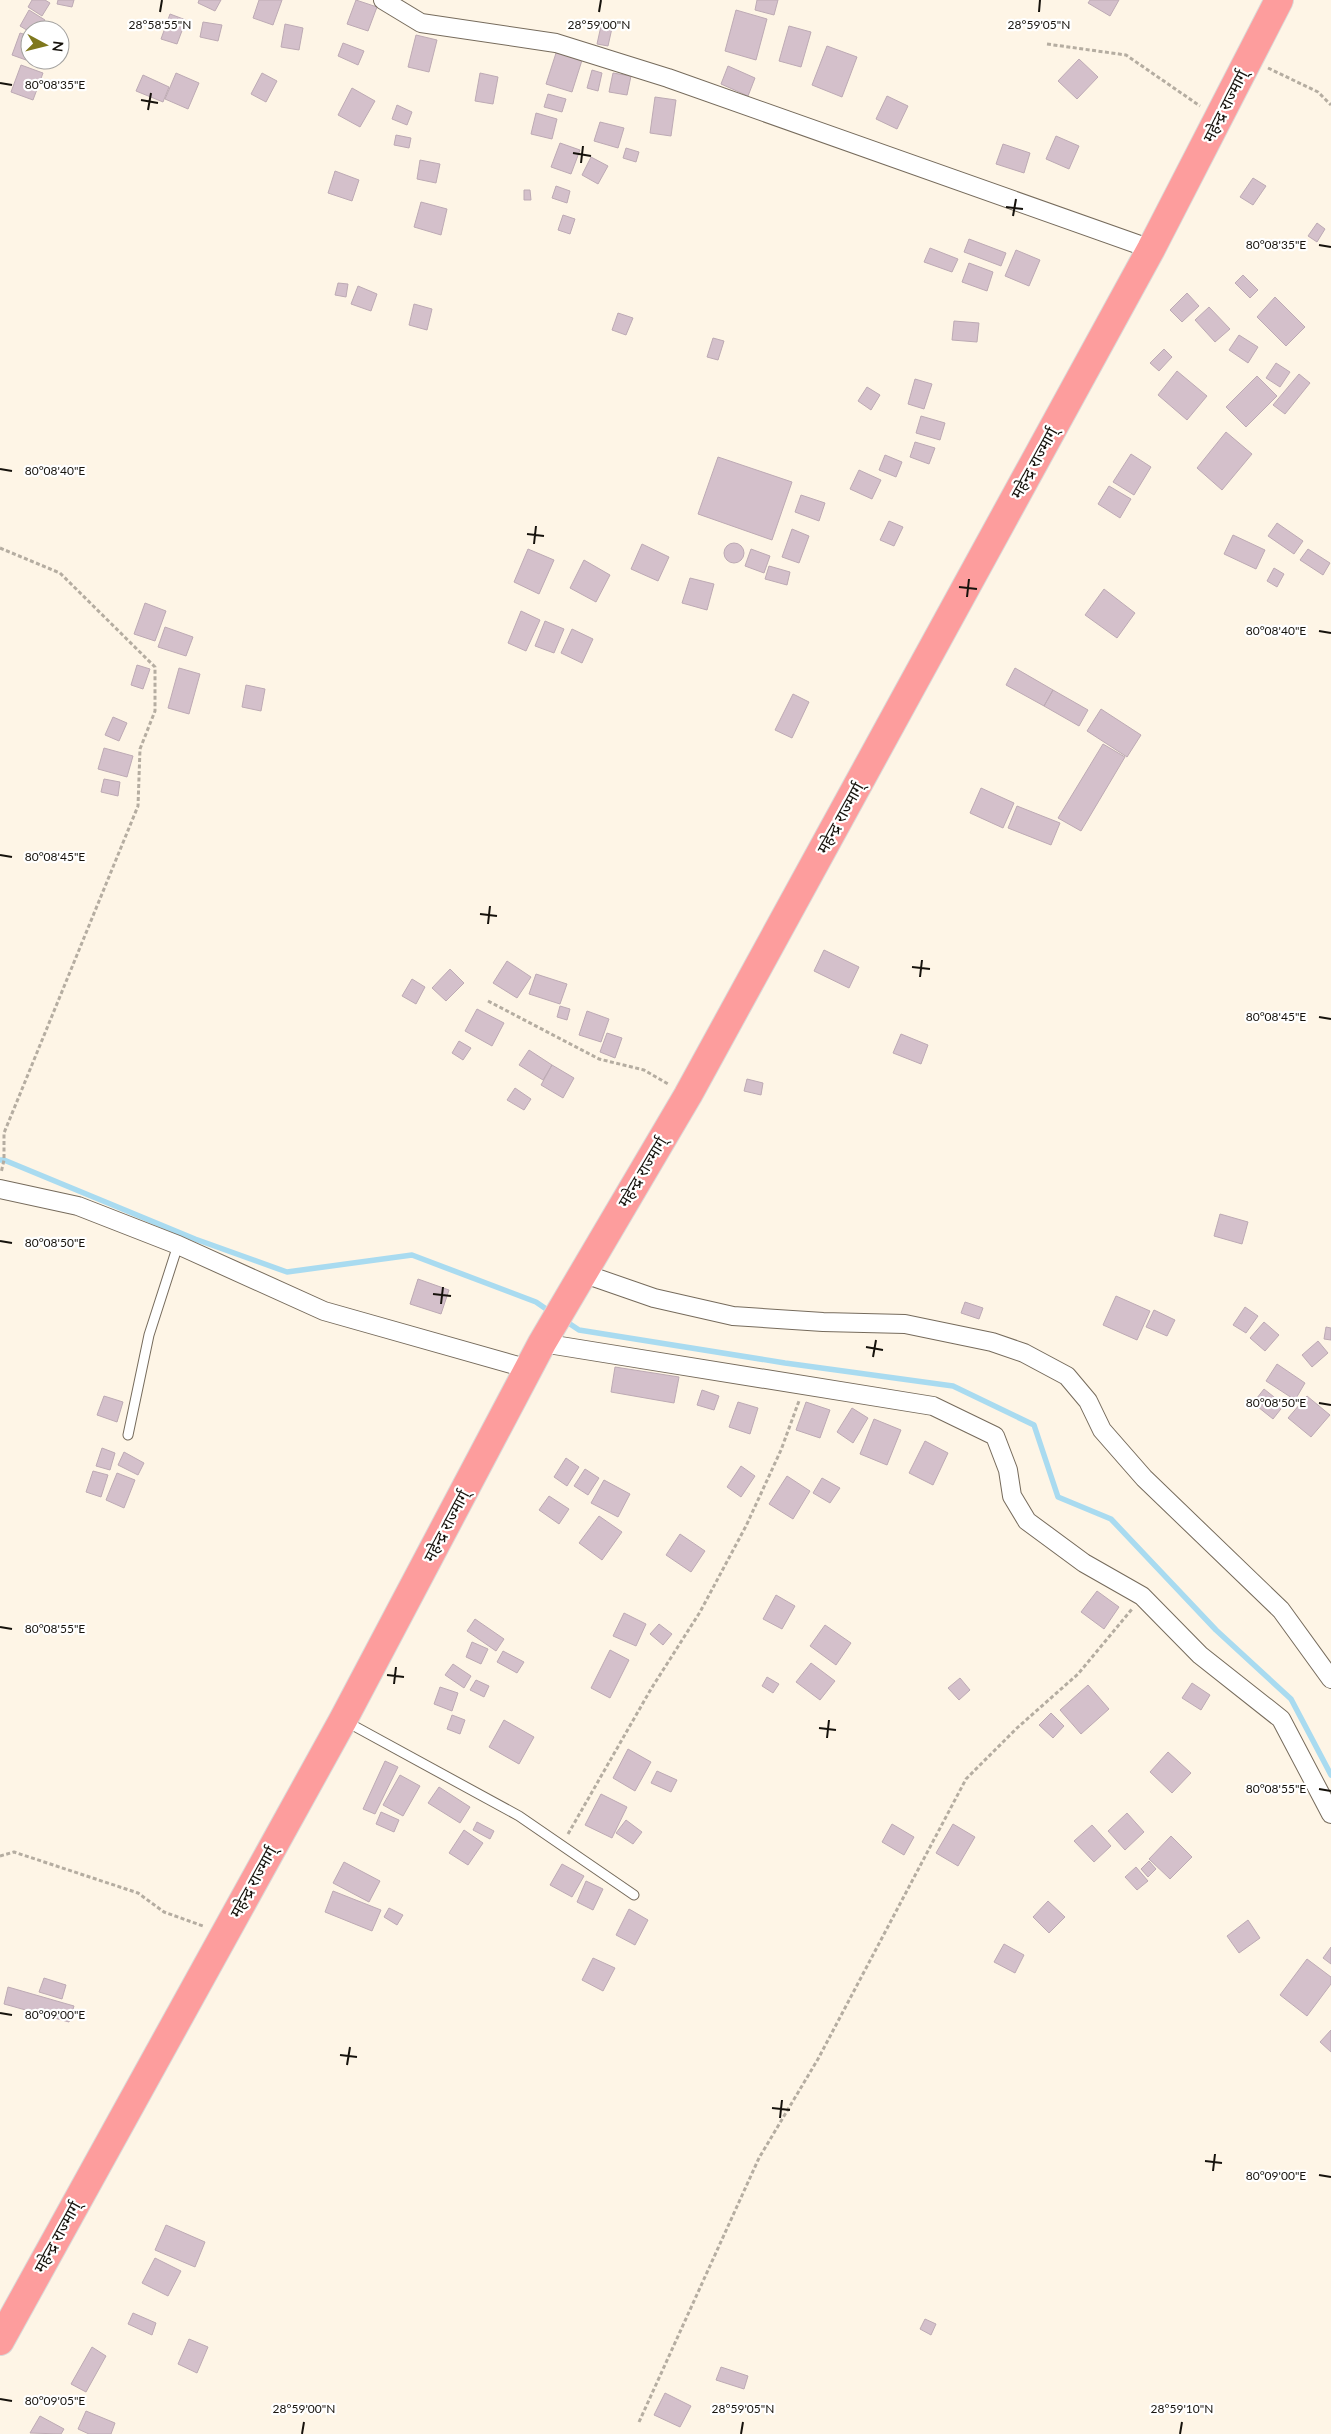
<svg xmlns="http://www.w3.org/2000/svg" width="1331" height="2434" viewBox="0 0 1331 2434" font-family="Lato,'Noto Sans Devanagari',sans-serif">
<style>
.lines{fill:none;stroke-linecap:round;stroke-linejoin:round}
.stream{stroke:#a9dbf0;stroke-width:5.5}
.building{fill:#d4c0cb;stroke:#bdaab4}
.lane-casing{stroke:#766b5c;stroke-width:11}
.street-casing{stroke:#766b5c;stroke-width:20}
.highway-casing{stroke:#dad9d8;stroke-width:30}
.path{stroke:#b5ada1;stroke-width:3;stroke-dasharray:4 2.5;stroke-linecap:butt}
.lane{stroke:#fff;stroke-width:9}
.street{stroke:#fff;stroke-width:18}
.highway{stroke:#fd9d9d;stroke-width:28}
.ticks{fill:none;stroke:#16120c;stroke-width:2}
.labels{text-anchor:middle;stroke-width:4.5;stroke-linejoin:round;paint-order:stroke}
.street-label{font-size:16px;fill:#16120c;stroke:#fff}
.ticks-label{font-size:12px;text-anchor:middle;fill:#16120c;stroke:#fff;stroke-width:4.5;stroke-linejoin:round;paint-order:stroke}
</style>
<rect width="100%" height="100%" fill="#fef5e6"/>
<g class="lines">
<path class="stream" d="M0 1160H4L195 1239 287 1272 412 1255 536 1302 552 1313
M564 1320 579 1330 785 1363 953 1386 1034 1425 1058 1497 1111 1519 1216 1630 1291 1699 1331 1775"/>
</g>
<path class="building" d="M32 0H45L50 3 42 16 28 7Z
M58 0H74L72 7 57 4Z
M199 0H221L215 11 198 3Z
M259 0H282L273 25 253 18Z
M356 0 377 7 368 31 347 24Z
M757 0H778L774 15 755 10Z
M1090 0H1119L1110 16 1088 3Z
M29 10 45 20 39 30H30V32L20 26Z
M736 10 767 19 756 60 725 51Z
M170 14 186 20 177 44 161 39Z
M203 22 222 25 218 41 200 37Z
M285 24 303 28 299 50 281 47Z
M601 26 612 28 608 46 597 44Z
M789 26 811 32 801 67 779 61Z
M20 33 30 36V49L26 60 12 55Z
M416 35 437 40 429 72 408 67Z
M343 43 364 51 358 65 338 56Z
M827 46 857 57 842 97 812 85Z
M557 50 583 57 572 92 546 84Z
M1079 59 1098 77 1077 99 1058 81Z
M21 65 43 73 33 100 11 92Z
M728 66 755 78 748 96 721 84Z
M592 70 602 73 598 91 587 88Z
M176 73 199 83 188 109 165 99Z
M262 73 277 81 266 102 251 94Z
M480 73 498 77 493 104 475 101Z
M613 73 631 76 627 95 609 92Z
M143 75 169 87 163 102 136 91Z
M352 88 375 101 360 127 338 115Z
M548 94 566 99 562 112 544 107Z
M887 96 908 106 897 129 876 119Z
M655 97 676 100 671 136 650 133Z
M397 105 412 112 407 125 392 119Z
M536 113 557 119 552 139 531 134Z
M600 122 624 128 618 148 594 141Z
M396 135 411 138 409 148 394 145Z
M1056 136 1079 146 1069 169 1046 159Z
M560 143 580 150 571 174 551 167Z
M1003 144 1030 153 1024 173 996 164Z
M626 148 639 152 636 162 623 158Z
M591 157 608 166 598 184 582 175Z
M420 160 440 164 436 183 417 179Z
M335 171 359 180 352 201 328 193Z
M1253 178 1266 186 1253 205 1240 197Z
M556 186 570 191 567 203 552 198Z
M524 190H530L531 200H524Z
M421 202 447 209 441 235 414 227Z
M563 215 575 219 570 234 558 230Z
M1317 223 1325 229 1317 242 1308 236Z
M969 239 1006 253 1001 266 964 252Z
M930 248 958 259 952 272 924 262Z
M1016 250 1040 260 1029 286 1005 276Z
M969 263 993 272 987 291 962 282Z
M1243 275 1258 290 1250 298 1235 283Z
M338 283 348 284 346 297 335 295Z
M358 286 377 294 371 311 351 304Z
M1187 293 1199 306 1182 322 1170 310Z
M1275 297 1305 327 1286 346 1257 317Z
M414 304 432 309 427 330 409 325Z
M1209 307 1230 329 1215 342 1195 320Z
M618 313 633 318 626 335 612 330Z
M954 321 979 323 977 342 952 340Z
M1239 335 1258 347 1248 363 1229 350Z
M713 338 724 341 718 360 707 357Z
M1164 349 1172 357 1159 371 1150 363Z
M1276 363 1290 372 1280 387 1266 378Z
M1177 371 1207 396 1187 420 1158 395Z
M1299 374 1310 383 1285 414 1273 405Z
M1257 376 1277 396 1246 427 1226 407Z
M915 379 932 384 924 409 908 404Z
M867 387 880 395 871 410 858 401Z
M921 416 945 423 940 440 916 433Z
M1226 432 1252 454 1222 490 1197 468Z
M915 442 935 448 929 464 910 457Z
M1131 454 1151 467 1134 495 1113 482Z
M885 455 902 462 896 477 879 470Z
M718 457 792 482 772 540 698 514Z
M859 470 881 480 872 499 850 489Z
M1109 486 1131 499 1120 518 1098 504Z
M801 495 825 503 819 521 795 512Z
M889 521 903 527 894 546 880 540Z
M1277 523 1303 541 1294 554 1268 536Z
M792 529 809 536 799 563 782 557Z
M1233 535 1265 550 1256 569 1224 554Z
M724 553a10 10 0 1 1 20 0a10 10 0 1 1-20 0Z
M642 544 669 557 658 581 631 569Z
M528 549 554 560 539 594 514 582Z
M751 549 770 556 764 573 745 566Z
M1308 549 1330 563 1323 575 1300 560Z
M584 560 610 575 596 602 570 588Z
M769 566 790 572 787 585 765 579Z
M1274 568 1284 574 1277 587 1267 581Z
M690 578 714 584 707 610 682 603Z
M1104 589 1135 613 1117 638 1085 615Z
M145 603 166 611 155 641 134 634Z
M521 611 540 620 526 651 508 643Z
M545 621 564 629 554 653 535 646Z
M165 627 193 637 186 656 158 647Z
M572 629 593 639 582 663 561 653Z
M137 665 150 669 143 689 131 685Z
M179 668 200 674 189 714 168 708Z
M1015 668 1053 690 1044 706 1006 685Z
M246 685 265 689 261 711 242 707Z
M1053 690 1088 710 1079 726 1044 706Z
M793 694 809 702 792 738 775 730Z
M1101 709 1141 735 1127 757 1087 731Z
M113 717 127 723 119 741 105 735Z
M1103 744 1125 757 1081 831 1058 818Z
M104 748 133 756 127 777 98 769Z
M104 779 120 782 118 796 101 792Z
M981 788 1014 803 1003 828 970 813Z
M1017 806 1060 823 1051 845 1008 828Z
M824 950 859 967 849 988 814 971Z
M507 961 531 977 517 998 493 983Z
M450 969 464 983 446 1001 432 988Z
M536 974 567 984 560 1004 529 994Z
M412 979 425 987 416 1004 402 996Z
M560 1006 570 1009 567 1020 557 1017Z
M477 1009 504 1023 492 1046 465 1031Z
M587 1011 609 1019 601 1042 579 1035Z
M607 1033 622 1038 615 1058 600 1052Z
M901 1034 928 1045 921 1064 893 1053Z
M459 1041 471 1048 463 1060 452 1053Z
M529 1050 552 1065 543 1080 519 1065Z
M552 1065 574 1078 563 1098 541 1085Z
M747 1079 763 1083 761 1095 744 1091Z
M515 1088 531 1099 524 1110 507 1100Z
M1220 1214 1248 1222 1242 1244 1214 1236Z
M418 1279 449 1290 441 1314 410 1304Z
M1116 1296 1150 1311 1137 1340 1103 1325Z
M965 1302 983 1308 979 1319 961 1313Z
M1245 1307 1258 1316 1246 1333 1233 1325Z
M1154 1310 1175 1320 1167 1336 1146 1327Z
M1264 1322 1279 1335 1265 1351 1250 1338Z
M1326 1327 1331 1328V1340L1324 1339Z
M1318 1341 1328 1353 1312 1367 1302 1355Z
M1277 1364 1305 1383 1295 1400 1266 1381Z
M615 1367 679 1377 674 1403 611 1392Z
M1264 1389 1284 1405 1273 1419 1253 1403Z
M702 1390 719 1396 714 1410 697 1405Z
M104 1396 123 1402 117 1422 97 1415Z
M1307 1396 1330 1415 1311 1437 1288 1418Z
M738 1402 758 1408 750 1434 729 1427Z
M806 1402 830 1410 820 1438 796 1430Z
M852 1408 868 1418 853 1443 837 1432Z
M874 1419 901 1430 887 1465 860 1454Z
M925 1441 948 1453 933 1485 909 1473Z
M102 1448 115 1453 110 1470 96 1466Z
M124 1452 144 1463 138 1475 118 1465Z
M566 1458 579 1467 567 1486 554 1477Z
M741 1466 755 1476 741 1497 727 1487Z
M585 1469 599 1478 588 1495 574 1486Z
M93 1471 108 1475 101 1497 86 1492Z
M117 1473 135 1480 124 1508 106 1500Z
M787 1476 810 1491 793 1519 769 1504Z
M822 1478 840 1488 830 1503 813 1493Z
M604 1480 630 1494 618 1517 591 1503Z
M549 1496 569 1509 559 1524 539 1510Z
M599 1516 622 1532 602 1560 579 1543Z
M680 1534 705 1551 691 1572 666 1555Z
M1097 1591 1119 1607 1104 1629 1081 1612Z
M776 1595 795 1606 782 1629 763 1619Z
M624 1613 646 1624 636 1646 613 1636Z
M475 1619 504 1639 496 1651 467 1631Z
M659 1624 672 1634 663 1645 650 1634Z
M825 1625 851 1643 836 1665 810 1646Z
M472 1642 488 1649 481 1664 466 1657Z
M610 1650 629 1660 610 1698 591 1688Z
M503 1651 524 1662 517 1673 497 1662Z
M811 1663 835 1681 820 1700 796 1682Z
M453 1664 471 1676 464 1688 445 1675Z
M767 1677 779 1684 773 1693 762 1686Z
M960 1678 970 1690 959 1700 948 1688Z
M476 1680 489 1686 484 1697 470 1690Z
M1192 1683 1210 1695 1201 1710 1182 1698Z
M1088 1685 1109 1709 1081 1734 1060 1710Z
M440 1687 458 1693 452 1711 434 1704Z
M1051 1713 1064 1726 1053 1738 1039 1725Z
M452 1715 465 1720 460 1734 447 1729Z
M504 1720 534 1737 519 1764 489 1747Z
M628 1749 651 1762 635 1791 613 1778Z
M1168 1752 1191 1773 1172 1793 1150 1772Z
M385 1761 398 1767 375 1814 363 1809Z
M657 1771 677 1780 671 1792 651 1783Z
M400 1775 420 1786 403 1816 383 1805Z
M439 1787 470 1807 460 1823 428 1803Z
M601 1794 627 1807 612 1838 585 1825Z
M381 1812 399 1820 394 1832 376 1824Z
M1127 1813 1144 1832 1125 1850 1108 1831Z
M626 1820 642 1832 633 1844 616 1833Z
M477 1822 494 1831 490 1839 473 1830Z
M892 1824 914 1837 904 1855 882 1842Z
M953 1824 975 1837 958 1866 936 1853Z
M1092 1825 1111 1846 1094 1862 1074 1841Z
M464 1830 483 1843 468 1865 449 1853Z
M1171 1836 1192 1857 1170 1879 1149 1859Z
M1149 1861 1156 1869 1148 1877 1141 1869Z
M344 1862 380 1881 369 1902 333 1883Z
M562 1864 584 1876 572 1897 550 1885Z
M1136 1867 1148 1881 1137 1890 1125 1877Z
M586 1881 603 1889 593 1910 577 1902Z
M333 1891 381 1910 372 1931 325 1912Z
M1048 1901 1065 1917 1049 1933 1033 1917Z
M389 1908 403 1915 397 1925 384 1917Z
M629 1909 648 1920 635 1945 616 1935Z
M1248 1920 1260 1938 1239 1953 1227 1936Z
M1004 1944 1024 1955 1015 1973 994 1962Z
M1331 1947V1964L1323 1958Z
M593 1958 615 1968 603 1991 582 1980Z
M1307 1959 1331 1977V1984L1307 2016 1280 1995Z
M44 1978 66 1985 62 1999 39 1992Z
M8 1987 74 2006 69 2022 4 2004Z
M1331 2030V2052L1320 2042Z
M166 2225 205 2242 195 2267 155 2250Z
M155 2258 181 2271 168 2296 142 2283Z
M133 2313 156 2323 152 2335 128 2324Z
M925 2319 936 2324 931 2335 920 2329Z
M189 2339 208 2347 197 2373 178 2364Z
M92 2347 106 2356 86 2392 71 2384Z
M721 2367 748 2376 744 2389 716 2380Z
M665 2393 691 2406 680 2427 654 2415Z
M86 2411 115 2423 111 2434H89L78 2429Z
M40 2416 64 2429 61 2434 30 2433Z"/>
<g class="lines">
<defs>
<path id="lane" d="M128 1435 149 1335 178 1245
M345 1721 519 1816 634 1895"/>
<path id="street" d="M383 0 421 23 556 43 668 78 1151 249
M0 1189 78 1206 178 1245 324 1311 529 1369
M582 1273 654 1298 733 1316 823 1322 905 1324 992 1342 1024 1353 1067 1376 1088 1401 1102 1430 1144 1478 1281 1610 1331 1679
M542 1343 933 1406 995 1436 1008 1470 1012 1496 1027 1521 1084 1563 1142 1596 1200 1655 1281 1719 1331 1814"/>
<path id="highway" d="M0 2341 343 1720 542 1343 688 1095 1151 249 1279 0"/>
</defs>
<use href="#lane" class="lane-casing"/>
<use href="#street" class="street-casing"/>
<use href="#highway" class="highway-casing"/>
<path class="path" d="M1047 44 1126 55 1200 106
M1268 68 1318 92 1331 105
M0 548 60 573 155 667V711L140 749 138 806 4 1133V1160L1 1173
M488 1001 599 1059 644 1070 668 1084
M568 1834 651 1689 700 1612 746 1526 781 1450 799 1401
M0 1856 14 1852 138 1893 164 1912 203 1926
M639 2422 759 2158 818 2059 966 1779 1017 1728 1078 1674 1132 1609"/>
<use href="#lane" class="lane"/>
<use href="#street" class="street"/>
<use href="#highway" class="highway"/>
</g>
<path class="ticks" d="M160 12 162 0M599 12 601 0M1039 12 1040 0M0 83 12 85M141 100 158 103M148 110 151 93M573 153 591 156M581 163 583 146M1006 207 1023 209M1013 216 1016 199M1319 245 1331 247M0 469 12 471M527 534 544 536M534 544 536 526M959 587 977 589M967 597 969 579M1319 631 1331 633M0 855 12 857M480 914 497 916M488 924 490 906M912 967 930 969M920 977 922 960M1319 1017 1331 1019M0 1241 12 1243M433 1294 451 1296M441 1304 443 1287M866 1347 883 1350M873 1357 876 1340M1319 1403 1331 1405M0 1627 12 1629M387 1675 404 1677M394 1684 396 1667M819 1728 836 1730M827 1738 829 1720M1319 1789 1331 1791M0 2013 12 2015M340 2055 357 2057M347 2065 350 2047M772 2108 790 2110M780 2118 782 2100M1205 2161 1222 2163M1213 2171 1215 2154M1319 2175 1331 2177M0 2399 12 2401M302 2434 304 2422M741 2434 743 2422M1180 2434 1182 2422"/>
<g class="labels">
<g class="street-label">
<text transform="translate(1225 106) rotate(-63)" y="6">महेन्द्र राज्मार्ग्</text>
<text transform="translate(1034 463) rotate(-61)" y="6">महेन्द्र राज्मार्ग्</text>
<text transform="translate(840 818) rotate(-61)" y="6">महेन्द्र राज्मार्ग्</text>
<text transform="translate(642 1172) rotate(-59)" y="6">महेन्द्र राज्मार्ग्</text>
<text transform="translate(446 1526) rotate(-62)" y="6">महेन्द्र राज्मार्ग्</text>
<text transform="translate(253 1882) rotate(-61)" y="6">महेन्द्र राज्मार्ग्</text>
<text transform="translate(57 2237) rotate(-61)" y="6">महेन्द्र राज्मार्ग्</text>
</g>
</g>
<g class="ticks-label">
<text x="160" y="29">28°58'55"N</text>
<text x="599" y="29">28°59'00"N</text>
<text x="1039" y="29">28°59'05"N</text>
<text x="55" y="89">80°08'35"E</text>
<text x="1276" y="249">80°08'35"E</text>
<text x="55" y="475">80°08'40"E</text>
<text x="1276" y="635">80°08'40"E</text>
<text x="55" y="861">80°08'45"E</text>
<text x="1276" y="1021">80°08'45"E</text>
<text x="55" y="1247">80°08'50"E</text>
<text x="1276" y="1407">80°08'50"E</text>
<text x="55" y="1633">80°08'55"E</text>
<text x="1276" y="1793">80°08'55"E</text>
<text x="55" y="2019">80°09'00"E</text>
<text x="1276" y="2180">80°09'00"E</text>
<text x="55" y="2405">80°09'05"E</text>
<text x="304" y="2413">28°59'00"N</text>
<text x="743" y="2413">28°59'05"N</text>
<text x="1182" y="2413">28°59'10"N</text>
</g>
<g transform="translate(45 45) rotate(97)"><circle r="24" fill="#ffffff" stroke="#a2a09e"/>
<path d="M0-4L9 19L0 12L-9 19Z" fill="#7f781d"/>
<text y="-8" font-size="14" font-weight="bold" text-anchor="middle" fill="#16120c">N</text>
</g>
</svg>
